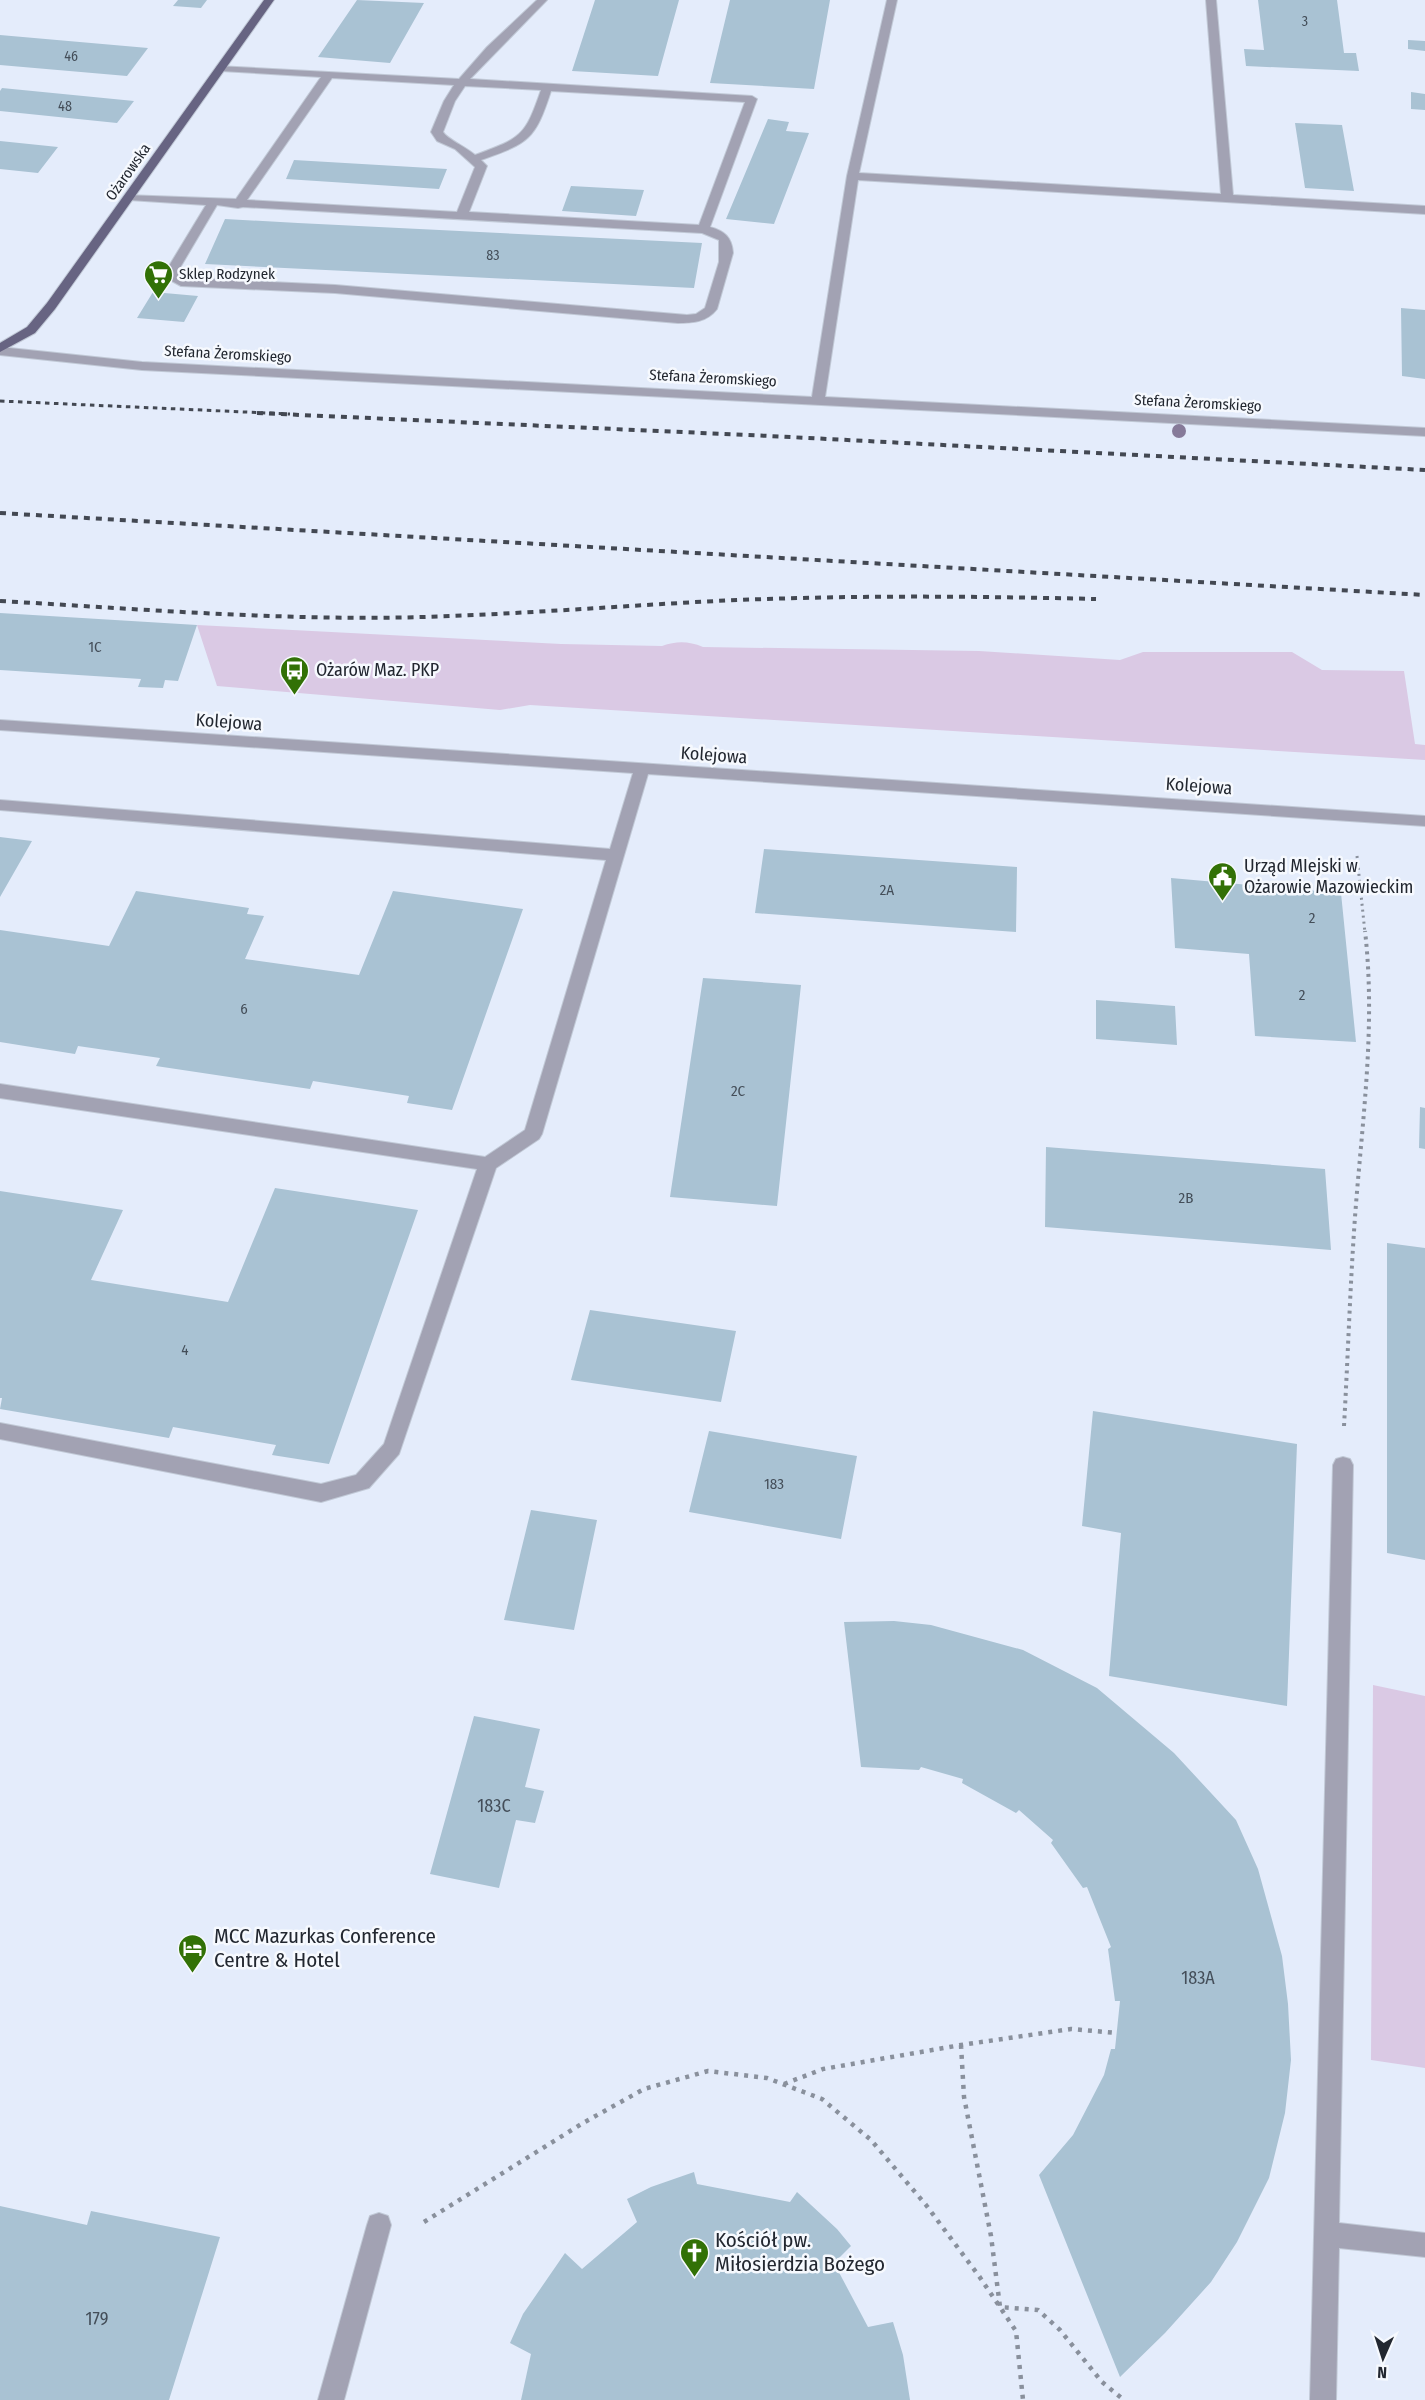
<svg xmlns="http://www.w3.org/2000/svg" width="1425" height="2400" viewBox="0 0 1425 2400" font-family="'Fira Sans Condensed',sans-serif">
<style>
.green{fill:#dac9e4}
.building{fill:#a9c2d3}
.lines{fill:none;stroke-linecap:round;stroke-linejoin:round}
.minor-casing{stroke:#c1c9d6;stroke-width:2}
.major-casing{stroke:#c1c9d6;stroke-width:2}
.path-far2{stroke:#89909c;stroke-width:3;stroke-dasharray:2 4;stroke-linecap:butt}
.path-far1{stroke:#89909c;stroke-width:4;stroke-dasharray:3 4.5;stroke-linecap:butt}
.path{stroke:#89909c;stroke-width:4.5;stroke-dasharray:4 6;stroke-linecap:butt}
.minor{fill:#a2a2b3;fill-rule:evenodd}
.major{fill:#676482;fill-rule:evenodd}
.rail-far1{stroke:#434852;stroke-width:3;stroke-dasharray:4.5 4.5;stroke-linecap:butt}
.rail{stroke:#434852;stroke-width:4;stroke-dasharray:6 6;stroke-linecap:butt}
.tree{fill:#867a99}
.labels{text-anchor:middle;stroke-width:5;stroke-linejoin:round;paint-order:stroke}
.far-number-label{font-size:14px;fill:#444e59}
.far-street-label{font-size:15px;fill:#222730;stroke:#f6f9fe}
.far-poi-label{font-size:15px;fill:#222730;stroke:#f6f9fe;text-anchor:start}
.number-label{font-size:15px;fill:#444e59}
.poi-label{font-size:18px;fill:#222730;stroke:#f6f9fe;text-anchor:start}
.street-label{font-size:18px;fill:#222730;stroke:#f6f9fe}
.near-number-label{font-size:18px;fill:#444e59}
.near-poi-label{font-size:21px;fill:#222730;stroke:#f6f9fe;text-anchor:start}
</style>
<rect width="100%" height="100%" fill="#e4ecfb"/>
<path class="green" d="M197 625 561 644 662 646C677 641 688 641 703 647L979 651 1120 660 1143 652H1292L1322 670 1404 671 1415 744 1425 745V760L530 705 500 710 217 686Z
M1373 1685 1425 1696V2068L1371 2060Z"/>
<path class="building" d="M178 0H207L201 8 173 6Z
M357 0 424 3 390 63 318 57Z
M595 0H679L658 76 572 71Z
M730 0H830L814 89 710 83Z
M1258 0H1337L1344 53H1356L1359 71 1246 66 1244 49 1264 50Z
M0 35 148 48 127 76 0 65Z
M1408 40 1425 41V51L1408 49Z
M2 88 134 101 117 123 0 111V91Z
M1411 92 1425 94V110L1411 109Z
M768 119 789 122 786 131 809 133 774 224 726 219Z
M1295 123 1342 125 1354 191 1305 188Z
M0 141 58 147 38 173 0 169Z
M294 160 447 169 439 189 286 179Z
M571 186 644 190 636 216 562 211Z
M225 219 298 223 702 243 694 288 205 264Z
M153 292 198 296 184 322 137 318Z
M1401 308 1425 310V379L1402 376Z
M0 613 197 625 178 681 165 680 163 688 138 687 141 679 0 670Z
M0 837 32 841 0 897Z
M764 849 1017 867 1016 932 755 913Z
M1171 878 1341 893 1356 1042 1255 1036 1249 954 1175 948Z
M136 891 249 908 247 914 264 916 245 959 359 975 393 891 523 909 452 1110 407 1103 409 1096 313 1081 310 1089 156 1066 160 1058 78 1046 75 1054 0 1042V930L109 946Z
M703 978 801 985 777 1206 670 1197Z
M1096 1000 1175 1006 1177 1045 1096 1039Z
M1420 1107 1425 1108V1149L1419 1148Z
M1046 1147 1325 1169 1331 1250 1045 1227Z
M275 1188 418 1210 329 1464 272 1455 276 1445 173 1427 169 1438 0 1409 2 1398H0V1191L123 1210 91 1280 228 1302Z
M1387 1243 1425 1248V1560L1387 1553Z
M590 1310 736 1331 721 1402 571 1380Z
M1093 1411 1297 1444 1287 1706 1109 1676 1121 1533 1082 1526Z
M709 1431 857 1456 841 1539 689 1512Z
M531 1510 597 1520 574 1630 504 1620Z
M894 1621 931 1625 1023 1650 1097 1688 1174 1753 1236 1820 1258 1869 1282 1956 1288 2004 1291 2060 1285 2113 1269 2178 1237 2242 1211 2282 1165 2333 1120 2377 1039 2175 1073 2135 1104 2075 1111 2049H1115L1120 2001H1115L1108 1949 1111 1947 1087 1887 1083 1888 1051 1843 1053 1840 1019 1810 1016 1813 962 1783 963 1779 921 1767 919 1770 861 1767 844 1622Z
M474 1716 540 1729 525 1787 544 1791 535 1823 516 1820 499 1888 430 1874Z
M694 2172 697 2184 790 2202 797 2192 837 2229 851 2246 834 2263 868 2327 893 2322 903 2355 910 2400H521L531 2354 510 2343 523 2314 565 2253 582 2269 637 2222 627 2199 651 2187Z
M0 2206 87 2225 91 2211 220 2237 169 2400H0Z"/>
<g class="lines">
<defs>
<path id="minor" d="M537 0H547L470 79 752 96 757 99 710 227C724 231 732 237 733 253L717 309C707 322 693 323 678 323L335 293 181 286 170 280 169 266 206 205 129 200 125 199V195L236 199 321 77 221 71 216 68 217 66 459 79 487 47ZM332 78 454 85 444 101 431 132 437 141 455 149 475 167 457 212 247 200ZM465 86 541 90C525 137 521 138 475 155 466 147 447 139 443 132L455 101ZM551 91 745 102 699 225 469 212 487 166 481 160C529 143 535 140 551 91ZM217 205 238 208 243 207 702 233 719 240V262L705 308 696 314 687 315 335 285 184 278 180 276 181 266Z
M887 0H897L859 173 1221 194 1206 0H1216L1233 195 1425 206V214L858 180 825 397 1425 428V436L142 370 0 355V347L142 362 812 397 847 176Z
M0 720 1425 816V826L648 774 542 1134 539 1139 496 1168 399 1454 369 1488 321 1502 0 1439V1423L321 1484 356 1475 384 1444 477 1169 0 1098V1084L485 1157 525 1130 606 860 0 810V800L610 849 633 773 0 730Z
M1343 1457 1350 1459 1353 1465 1339 2223 1425 2233V2257L1339 2248 1336 2400H1310L1333 1465 1336 1459Z
M379 2213 388 2216 391 2225 344 2400H318L367 2225 370 2216Z"/>
<path id="major" d="M264 0H274L55 309 35 333 0 352V343L27 327 47 303Z"/>
</defs>
<use href="#minor" class="minor-casing"/>
<use href="#major" class="major-casing"/>
<path class="path-far2" d="M1357 856 1365 933"/>
<path class="path-far1" d="M1344 1426C1348 1356 1350 1287 1355 1217 1362 1122 1376 1027 1365 931"/>
<path class="path" d="M961 2045 964 2097 991 2236 1000 2307 1038 2310 1060 2330 1102 2382 1124 2400
M784 2084 823 2069 961 2045 1071 2029 1117 2033
M424 2222 583 2123 644 2089 708 2071 767 2078 822 2099 871 2140 926 2205 979 2276 1016 2331 1023 2400"/>
<use href="#minor" class="minor"/>
<use href="#major" class="major"/>
<path class="rail-far1" d="M0 401 290 414"/>
<path class="rail" d="M257 413 770 436 1425 470
M0 513 1425 595
M0 601C141 609 283 621 424 617 521 614 618 606 716 601 842 595 969 596 1096 599"/>
</g>
<circle class="tree" cx="1179" cy="431" r="7"/>
<defs>
<symbol id="supermarket-pin" viewBox="-11 -11 22 30"><path d="M0 17L-7.5 6A9.5 9.5 0 1 1 7.5 6Z" fill="#327106" stroke="#f6f9fe"/><path d="M-6-5.5h2.5l.6 2H6L4.5 2H-2.5L-4.4-4H-6ZM-1.5 3.2a1.3 1.3 0 1 0 .1 0ZM3 3.2a1.3 1.3 0 1 0 .1 0Z" fill="#fff"/></symbol>
<symbol id="bus-pin" viewBox="-11 -11 22 30"><path d="M0 17L-7.5 6A9.5 9.5 0 1 1 7.5 6Z" fill="#327106" stroke="#f6f9fe"/><path d="M-5-6H5V4H4V6H2V4H-2V6H-4V4H-5ZM-3.5-4V0h7V-4ZM-3.5 1.2v1.5H-2V1.2ZM2 1.2v1.5H3.5V1.2Z" fill="#fff"/></symbol>
<symbol id="civic-pin" viewBox="-11 -11 22 30"><path d="M0 17L-7.5 6A9.5 9.5 0 1 1 7.5 6Z" fill="#327106" stroke="#f6f9fe"/><path d="M-.6-6.5H3V-4.5H.6V-3L4-1V1h2V6H-6V1h2V-1L-.6-3ZM-1.2 2.5V6h2.4V2.5Z" fill="#fff"/></symbol>
<symbol id="hotel-pin" viewBox="-11 -11 22 30"><path d="M0 17L-7.5 6A9.5 9.5 0 1 1 7.5 6Z" fill="#327106" stroke="#f6f9fe"/><path d="M-6-4.5h1.5V1H6V5H4.5V3h-9V5H-6ZM-4 0a1.8 1.8 0 1 1 3.6 0ZM.5 0V-2.5h3Q6-2.5 6 0Z" fill="#fff"/></symbol>
<symbol id="church-pin" viewBox="-11 -11 22 30"><path d="M0 17L-7.5 6A9.5 9.5 0 1 1 7.5 6Z" fill="#327106" stroke="#f6f9fe"/><path d="M-1.2-6h2.4v3.5h3.3v2.4h-3.3V6h-2.4V-.1h-3.3v-2.4h3.3Z" fill="#fff"/></symbol>
</defs>
<g fill-rule="evenodd">
<use href="#supermarket-pin" x="142" y="258" width="33" height="45"/>
<use href="#bus-pin" x="278" y="654" width="33" height="45"/>
<use href="#civic-pin" x="1206" y="860" width="33" height="45"/>
<use href="#hotel-pin" x="176" y="1932" width="33" height="45"/>
<use href="#church-pin" x="678" y="2236" width="33" height="45"/>
</g>
<g class="labels">
<g class="far-number-label">
<text x="1305" y="26">3</text>
<text x="71" y="61">46</text>
<text x="65" y="111">48</text>
<text x="493" y="260">83</text>
</g>
<g class="far-street-label">
<text transform="translate(128 172) rotate(-55)" y="5">Ożarowska</text>
<text transform="translate(228 354) rotate(3)" y="5">Stefana Żeromskiego</text>
<text transform="translate(713 378) rotate(3)" y="5">Stefana Żeromskiego</text>
<text transform="translate(1198 403) rotate(3)" y="5">Stefana Żeromskiego</text>
</g>
<g class="far-poi-label">
<text x="179" y="279">Sklep Rodzynek</text>
</g>
<g class="number-label">
<text x="95" y="652">1C</text>
<text x="887" y="895">2A</text>
<text x="1312" y="923">2</text>
<text x="1302" y="1000">2</text>
<text x="244" y="1014">6</text>
<text x="738" y="1096">2C</text>
<text x="1186" y="1203">2B</text>
<text x="185" y="1355">4</text>
<text x="774" y="1489">183</text>
</g>
<g class="poi-label">
<text x="316" y="676">Ożarów Maz. PKP</text>
<text x="1244" y="872">Urząd MIejski w<tspan x="1244" dy="21">Ożarowie Mazowieckim</tspan></text>
</g>
<g class="street-label">
<text transform="translate(229 722) rotate(4)" y="6">Kolejowa</text>
<text transform="translate(714 755) rotate(4)" y="6">Kolejowa</text>
<text transform="translate(1199 786) rotate(4)" y="6">Kolejowa</text>
</g>
<g class="near-number-label">
<text x="494" y="1812">183C</text>
<text x="1198" y="1984">183A</text>
<text x="97" y="2325">179</text>
</g>
<g class="near-poi-label">
<text x="214" y="1943">MCC Mazurkas Conference<tspan x="214" dy="24">Centre &amp; Hotel</tspan></text>
<text x="715" y="2247">Kościół pw.<tspan x="715" dy="24">Miłosierdzia Bożego</tspan></text>
</g>
</g>
<g transform="translate(1383 2358) rotate(183)" stroke="#f6f9fe" stroke-width="4.5" paint-order="stroke">
<path d="M0-4.5L10 22L0 15L-10 22Z" fill="#222730"/>
<text y="-9" font-size="16" font-weight="bold" text-anchor="middle" fill="#222730">N</text>
</g>
</svg>
